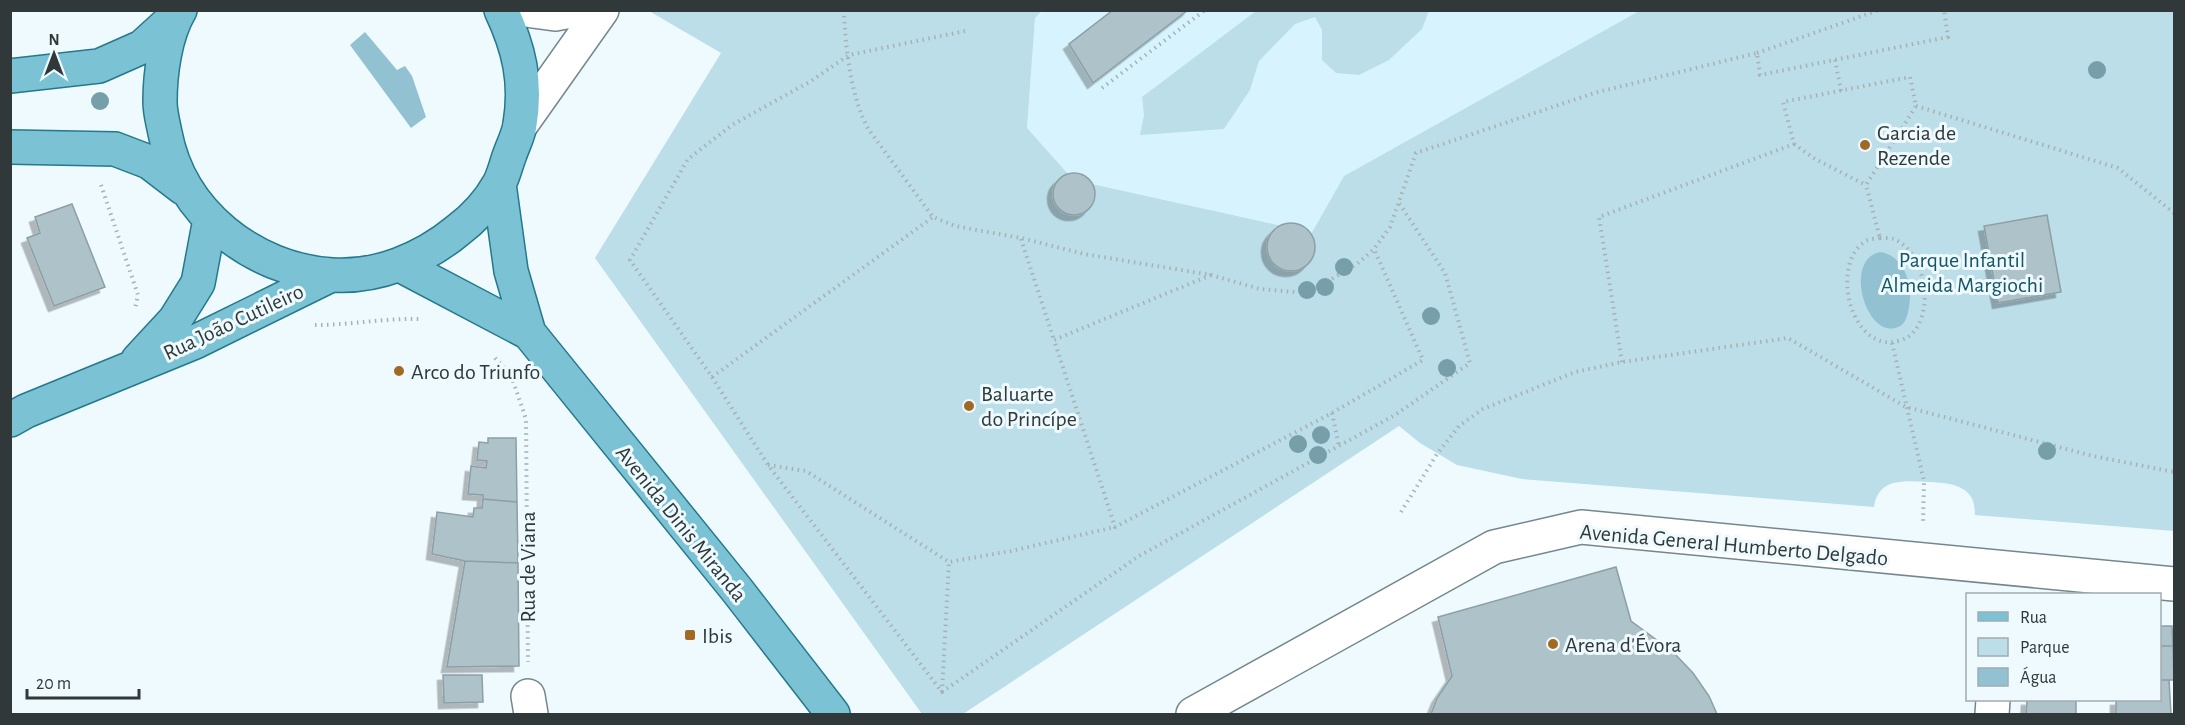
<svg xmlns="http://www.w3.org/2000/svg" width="2185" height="725" viewBox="0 0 2185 725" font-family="'Alegreya Sans',sans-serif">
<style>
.built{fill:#d7f4fe}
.green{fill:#bcdee9}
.water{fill:#92c1d1}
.building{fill:#aec2c9;stroke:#8c9fa5;stroke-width:1.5;filter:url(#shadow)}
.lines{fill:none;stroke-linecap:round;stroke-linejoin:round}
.minor-casing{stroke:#74878d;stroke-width:36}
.major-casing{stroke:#26788c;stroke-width:36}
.path{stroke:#a7b1b4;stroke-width:4;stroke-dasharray:1.5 4.5;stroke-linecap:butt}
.minor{stroke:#fff;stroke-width:33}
.major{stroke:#7ac2d4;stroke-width:33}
.tree{fill:#779faa}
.poi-dot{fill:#a06a24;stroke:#eefafe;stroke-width:2}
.labels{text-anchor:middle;stroke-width:6;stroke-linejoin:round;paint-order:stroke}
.poi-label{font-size:22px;fill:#30383a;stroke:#eefafe;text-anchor:start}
.park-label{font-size:22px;fill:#155566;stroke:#eefafe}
.street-label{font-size:22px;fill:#30383a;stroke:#eefafe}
</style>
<defs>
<filter id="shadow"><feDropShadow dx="-5.5" dy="5.5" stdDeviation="0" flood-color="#0004"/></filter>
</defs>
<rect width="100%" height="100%" fill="#eefafe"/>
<path class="built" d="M1045 11H1639L1344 176 1311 234 1314 241 1313 258 1308 264 1294 271H1287L1274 264 1267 252 1270 237 1281 226 1092 184 1095 197 1093 204 1083 213 1077 216 1069 215 1057 208 1052 194 1054 187 1057 181 1067 174 1027 128 1035 17Z"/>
<path class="green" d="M649 11H1042L1035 18 1027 128 1068 174C1042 185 1050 213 1077 216 1092 210 1097 199 1092 184L1282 226C1244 249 1289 290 1310 261 1316 252 1315 243 1311 234L1344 176 1639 11H2174V531L1975 515C1975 508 1974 500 1969 494 1959 483 1943 483 1929 482 1906 481 1878 477 1874 507L1522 479 1457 465 1420 443 1399 426 963 714H922L595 258 721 53Z
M1256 11V10L1429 11 1422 29 1389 60 1359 75 1336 73 1322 60V30L1315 17 1295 24 1259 61 1250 90 1224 129 1140 135 1144 115 1142 97Z"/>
<path class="water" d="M365 32 397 70 405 66 412 76 426 117 411 128 350 45Z
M1880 252C1907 256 1914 290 1908 312 1907 318 1904 325 1898 327 1867 341 1842 260 1880 252Z"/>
<path class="building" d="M1113 10H1188L1093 83 1069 44Z
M1053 194a21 21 0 1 1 42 0a21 21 0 1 1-42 0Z
M72 204 105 287 54 306 27 238 40 233 35 217Z
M2047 215 2061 292 1998 303 1984 226Z
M1267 247a24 24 0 1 1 48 0a24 24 0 1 1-48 0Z
M488 438H516L517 502 483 499V495L468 494 471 466 486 468 487 461 477 460 479 442 488 443Z
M483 499 517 502 518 563 465 561 432 554 437 512 473 517 474 508H482Z
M465 561 518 563 519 666 447 667Z
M1616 567 1631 621 1673 652 1693 673 1709 696 1717 714H1431L1437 698 1452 676 1438 617Z
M2160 626H2172L2173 646H2160Z
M2160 646H2173L2174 680H2160Z
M443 675H482L483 702 444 703Z
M2160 680H2169L2171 714H2116V700H2160Z
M2027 700H2076V714H2026Z"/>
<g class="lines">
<defs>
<path id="minor" d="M525 10 555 14 576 10
M520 126 602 10
M528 696 531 714
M1193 714 1494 547 1581 527 2174 584
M1992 714 1993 700"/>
<path id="major" d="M180 10C165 35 160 74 160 102 160 112 163 123 165 133 180 213 253 270 332 275 377 278 423 259 457 231 473 219 489 202 499 184 504 175 506 164 510 154 513 145 519 134 520 124 527 82 519 48 501 10
M10 76 99 66 142 47 175 17
M10 147 115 149 149 162 183 188
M499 184 511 271 529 333 737 590 833 714
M400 265 529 333
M138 360 175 320 198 283 210 219
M10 420 26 411 195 342 331 275"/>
</defs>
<use href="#minor" class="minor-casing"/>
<use href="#major" class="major-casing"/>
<path class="path" d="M844 10C845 45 851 100 869 130L933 217 955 226 1021 238 1084 254 1211 275 1260 289 1295 292 1320 286 1357 264 1374 249 1390 227 1416 153 1594 93 1757 53 1760 75 1948 37 1944 10
M965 31 849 55 811 81 732 125 688 159 630 260 712 377 768 465 942 692 1139 556 1395 415 1470 363 1445 273 1399 203
M1757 53 1879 10
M1835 60 1841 91
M1102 88 1205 10
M1916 106 2118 168 2174 213
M1794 144 1815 159 1866 185
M101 185 138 295 135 309
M1880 238C1884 238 1890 238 1894 239 1920 250 1930 291 1922 316 1918 329 1911 338 1898 341 1852 353 1830 268 1863 243 1867 239 1874 239 1880 238Z
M1021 239 1054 340
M1211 275 1054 340 1115 527 1332 413 1423 360 1374 249
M315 325C350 325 385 318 421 319
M1892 343 1924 481 1923 524
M495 358 511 375 526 419 528 662
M1622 362 1599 217 1794 144 1783 102 1910 77 1916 106 1866 185 1880 238
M712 377 933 217
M1332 413 1339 446
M768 465 806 471 949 562
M1401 512 1437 454 1459 426 1483 409 1575 372 1622 362 1788 338 1906 407 2093 456 2174 472
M942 692 949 562 1011 551 1115 527"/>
<use href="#minor" class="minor"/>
<use href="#major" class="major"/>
</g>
<g class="tree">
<circle cx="2097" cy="70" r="9"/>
<circle cx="100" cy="101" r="9"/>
<circle cx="1344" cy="267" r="9"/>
<circle cx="1325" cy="287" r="9"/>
<circle cx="1307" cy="290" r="9"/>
<circle cx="1431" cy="316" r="9"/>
<circle cx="1447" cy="368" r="9"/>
<circle cx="1321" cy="435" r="9"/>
<circle cx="1298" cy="444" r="9"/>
<circle cx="2047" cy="451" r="9"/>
<circle cx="1318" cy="455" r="9"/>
</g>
<g class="poi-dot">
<circle cx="1865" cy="145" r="6"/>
<circle cx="399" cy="371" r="6"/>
<circle cx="969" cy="406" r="6"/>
<rect x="684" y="629" width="12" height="12" rx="3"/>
<circle cx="1553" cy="644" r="6"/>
</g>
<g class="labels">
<g class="poi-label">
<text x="1877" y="140">Garcia de<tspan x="1877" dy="25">Rezende</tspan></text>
<text x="411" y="379">Arco do Triunfo</text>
<text x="981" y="401">Baluarte<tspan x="981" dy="25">do Princípe</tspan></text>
<text x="702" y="643">Ibis</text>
<text x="1565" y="652">Arena d'Évora</text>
</g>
<g class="park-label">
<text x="1962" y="267">Parque Infantil<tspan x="1962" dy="25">Almeida Margiochi</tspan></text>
</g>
<g class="street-label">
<text transform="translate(233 321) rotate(-25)" y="8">Rua João Cutileiro</text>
<text transform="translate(682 523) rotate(51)" y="8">Avenida Dinis Miranda</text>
<text transform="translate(1734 544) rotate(5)" y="8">Avenida General Humberto Delgado</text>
<text transform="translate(527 567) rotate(-90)" y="8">Rua de Viana</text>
</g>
</g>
<rect width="2185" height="725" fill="none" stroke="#30383a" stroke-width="24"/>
<rect x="1966" y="593" width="195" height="108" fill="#eefafe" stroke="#a2acb0" stroke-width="1.5"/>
<rect x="1978" y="612" width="30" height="9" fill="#7ac2d4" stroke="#a2acb0" stroke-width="1.5"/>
<text x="2020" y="623" font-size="18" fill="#30383a">Rua</text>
<rect x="1978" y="638" width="30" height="18" fill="#bcdee9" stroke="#a2acb0" stroke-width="1.5"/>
<text x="2020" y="653" font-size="18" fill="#30383a">Parque</text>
<rect x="1978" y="668" width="30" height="18" fill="#92c1d1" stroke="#a2acb0" stroke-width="1.5"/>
<text x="2020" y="683" font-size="18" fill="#30383a">Água</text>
<g transform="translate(54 54)" stroke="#eefafe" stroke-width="4.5" paint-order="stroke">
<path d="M0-4.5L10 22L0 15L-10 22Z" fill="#30383a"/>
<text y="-9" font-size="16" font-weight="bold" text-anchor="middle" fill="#30383a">N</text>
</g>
<path d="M27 689v9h112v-9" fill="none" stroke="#30383a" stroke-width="3"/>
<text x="36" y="689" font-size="18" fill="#30383a" stroke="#eefafe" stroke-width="4.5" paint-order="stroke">20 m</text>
</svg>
